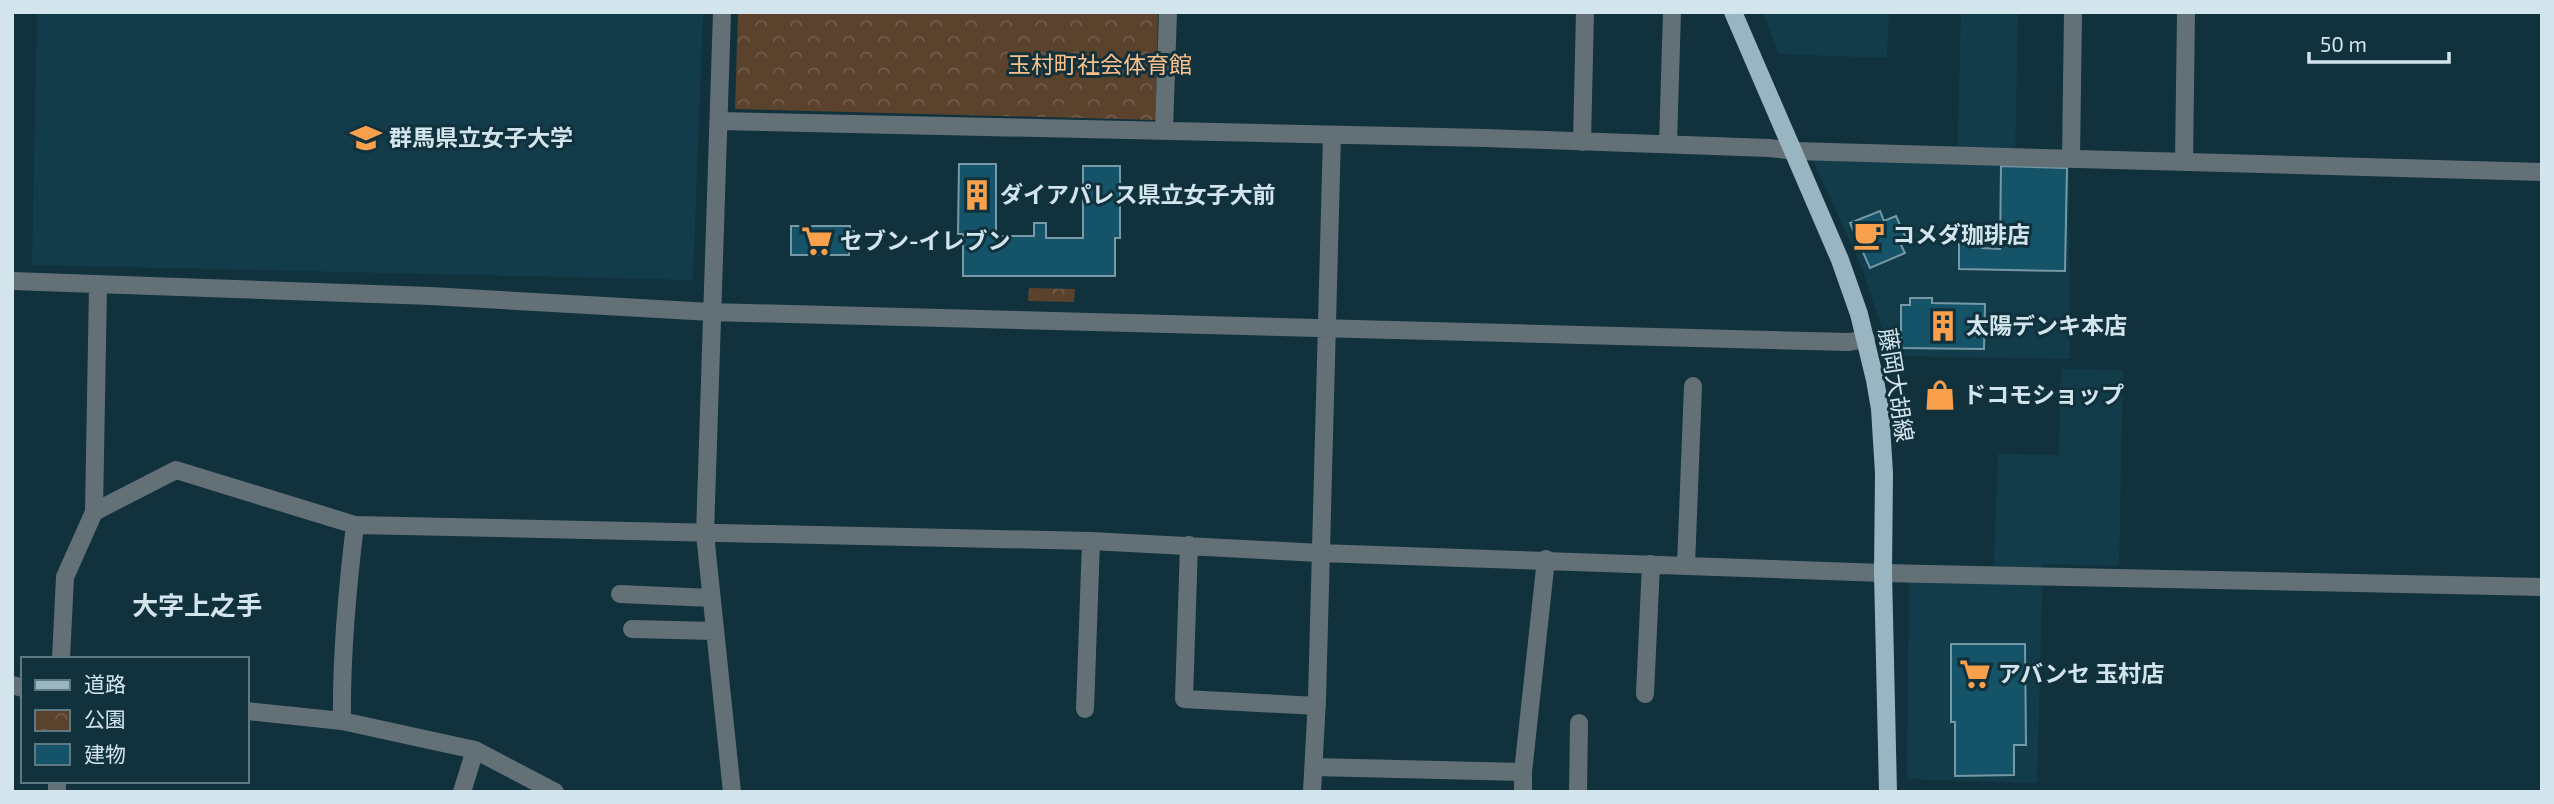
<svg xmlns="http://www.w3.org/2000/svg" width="2554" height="804" viewBox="0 0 2554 804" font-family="'Exo 2','Noto Sans JP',sans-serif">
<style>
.built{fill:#133c4b}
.park{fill:url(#park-crowns)}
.building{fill:#155368;stroke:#7798a6;stroke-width:2}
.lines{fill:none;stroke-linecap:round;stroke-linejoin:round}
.minor{stroke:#637177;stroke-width:18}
.major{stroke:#98b5c1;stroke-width:18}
.labels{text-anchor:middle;stroke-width:6;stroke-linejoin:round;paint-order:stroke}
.park-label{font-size:23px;fill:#fec08a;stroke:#11313d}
.poi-label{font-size:23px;font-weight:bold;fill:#d3e5ec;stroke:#11313d;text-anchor:start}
.street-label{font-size:23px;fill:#d3e5ec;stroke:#11313d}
.quarter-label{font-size:26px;font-weight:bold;fill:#d3e5ec;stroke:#11313d}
</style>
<defs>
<pattern id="park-crowns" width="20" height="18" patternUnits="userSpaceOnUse" patternTransform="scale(1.75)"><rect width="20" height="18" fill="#5b422c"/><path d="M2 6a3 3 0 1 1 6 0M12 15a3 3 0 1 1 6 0" fill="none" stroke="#725d4b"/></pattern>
</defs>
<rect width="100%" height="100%" fill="#11313d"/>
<path class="built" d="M37 12H703L693 280 32 265Z
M1763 12H1889L1887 58 1779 54Z
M1961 12H2018L2015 164 2069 165 2070 359 1891 356 1862 268 1812 158 1957 163Z
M2061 369 2123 370 2119 566 2043 564 2037 783 1907 779 1909 581 1993 583 1998 454 2059 455Z"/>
<path class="park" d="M738 12H1158L1156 120 735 109Z
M1029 288 1075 289 1074 302 1028 301Z"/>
<path class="building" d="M959 164H996V236H1034V223H1046V238H1083V166H1120V238H1115V276H963V234H958Z
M2001 166 2067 168 2065 271 1959 269V244H1980L1982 248 2000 249Z
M1880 211 1884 221 1896 216 1906 238 1899 241 1905 253 1870 268 1850 223Z
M791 226H850V231H854V248H849V255H791Z
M1910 298H1932V303L1985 304 1984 349 1901 348V305H1910Z
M1951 644H2025L2026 745H2014V775L1955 776V722H1951Z"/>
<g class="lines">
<path class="minor" d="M722 12 705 534 732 792
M719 121 1486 138 1769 148 1795 151 2542 172
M1164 130 1168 12
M1582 142 1585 12
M1668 144 1672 12
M2071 159 2073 12
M2184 162 2186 12
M12 281 431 296 711 312 1849 342 1866 339
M94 512 98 286
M1189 545 1184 699 1317 706
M1686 565 1693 386
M620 594 711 598
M632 629 715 631
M61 659 65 577 94 512 176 470 355 525 1091 541 1320 553 1883 573 2542 587
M12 685 23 688
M1645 694 1651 564
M1085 709 1091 541
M247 711 342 721 475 750 555 792
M342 721C341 654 347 591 355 525
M1314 767 1523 772V792
M1523 772 1546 559
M57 792V781
M462 792 475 750
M1312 792 1317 699 1332 135
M1578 792 1579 723"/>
<path class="major" d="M1733 12 1840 260 1859 314 1875 380 1880 409 1884 473 1883 573 1888 792"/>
</g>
<defs>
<symbol id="university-bare" viewBox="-9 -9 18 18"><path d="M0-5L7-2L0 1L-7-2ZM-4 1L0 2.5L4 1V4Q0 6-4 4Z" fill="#f8a04b" stroke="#11313d" stroke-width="2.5" paint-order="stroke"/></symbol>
<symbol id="building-bare" viewBox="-9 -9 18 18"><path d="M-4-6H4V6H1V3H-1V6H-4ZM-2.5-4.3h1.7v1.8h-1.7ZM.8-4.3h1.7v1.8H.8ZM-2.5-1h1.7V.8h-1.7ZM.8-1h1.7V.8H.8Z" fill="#f8a04b" stroke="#11313d" stroke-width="2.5" paint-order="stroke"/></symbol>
<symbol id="cafe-bare" viewBox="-9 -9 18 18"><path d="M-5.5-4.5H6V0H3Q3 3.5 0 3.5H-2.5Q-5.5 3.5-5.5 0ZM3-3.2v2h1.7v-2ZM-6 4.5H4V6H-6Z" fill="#f8a04b" stroke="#11313d" stroke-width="2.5" paint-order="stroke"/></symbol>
<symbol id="supermarket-bare" viewBox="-9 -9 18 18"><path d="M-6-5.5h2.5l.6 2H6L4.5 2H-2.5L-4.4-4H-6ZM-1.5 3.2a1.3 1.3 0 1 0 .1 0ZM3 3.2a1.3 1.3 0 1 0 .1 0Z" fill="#f8a04b" stroke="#11313d" stroke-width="2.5" paint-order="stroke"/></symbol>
<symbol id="shop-bare" viewBox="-9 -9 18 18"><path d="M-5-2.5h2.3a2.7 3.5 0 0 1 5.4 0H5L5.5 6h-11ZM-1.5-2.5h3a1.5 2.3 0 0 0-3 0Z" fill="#f8a04b" stroke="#11313d" stroke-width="2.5" paint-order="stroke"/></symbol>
</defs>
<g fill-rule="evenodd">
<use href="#university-bare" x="344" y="116" width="44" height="44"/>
<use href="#building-bare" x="955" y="173" width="44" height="44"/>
<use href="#cafe-bare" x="1847" y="213" width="44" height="44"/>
<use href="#supermarket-bare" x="795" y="219" width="44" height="44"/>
<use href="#building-bare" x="1921" y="304" width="44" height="44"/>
<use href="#shop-bare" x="1918" y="373" width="44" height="44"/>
<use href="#supermarket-bare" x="1953" y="652" width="44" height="44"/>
</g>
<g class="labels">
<g class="park-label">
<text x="1100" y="73">玉村町社会体育館</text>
</g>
<g class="poi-label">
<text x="389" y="146">群馬県立女子大学</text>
<text x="1000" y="203">ダイアパレス県立女子大前</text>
<text x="1892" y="243">コメダ珈琲店</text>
<text x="840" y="249">セブン-イレブン</text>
<text x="1966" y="334">太陽デンキ本店</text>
<text x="1963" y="403">ドコモショップ</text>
<text x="1998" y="682">アバンセ 玉村店</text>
</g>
<g class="street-label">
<text transform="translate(1896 385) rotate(81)" y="8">藤岡大胡線</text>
</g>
<g class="quarter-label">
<text x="197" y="615">大字上之手</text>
</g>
</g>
<rect width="2554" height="804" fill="none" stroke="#d3e5ec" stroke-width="28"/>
<rect x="21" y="657" width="228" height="126" fill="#11313d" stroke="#5f7983" stroke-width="2"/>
<rect x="35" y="680" width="35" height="10" fill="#98b5c1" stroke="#5f7983" stroke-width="2"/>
<text x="84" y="692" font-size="21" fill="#d3e5ec">道路</text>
<rect x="35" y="710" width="35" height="21" fill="url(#park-crowns)" stroke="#5f7983" stroke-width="2"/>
<text x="84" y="727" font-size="21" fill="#d3e5ec">公園</text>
<rect x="35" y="744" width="35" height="21" fill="#155368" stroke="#5f7983" stroke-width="2"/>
<text x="84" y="762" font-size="21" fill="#d3e5ec">建物</text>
<path d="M2309 52v10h140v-10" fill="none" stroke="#d3e5ec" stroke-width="3.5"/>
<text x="2320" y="52" font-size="21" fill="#d3e5ec" stroke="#11313d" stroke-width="5" paint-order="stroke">50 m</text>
</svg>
